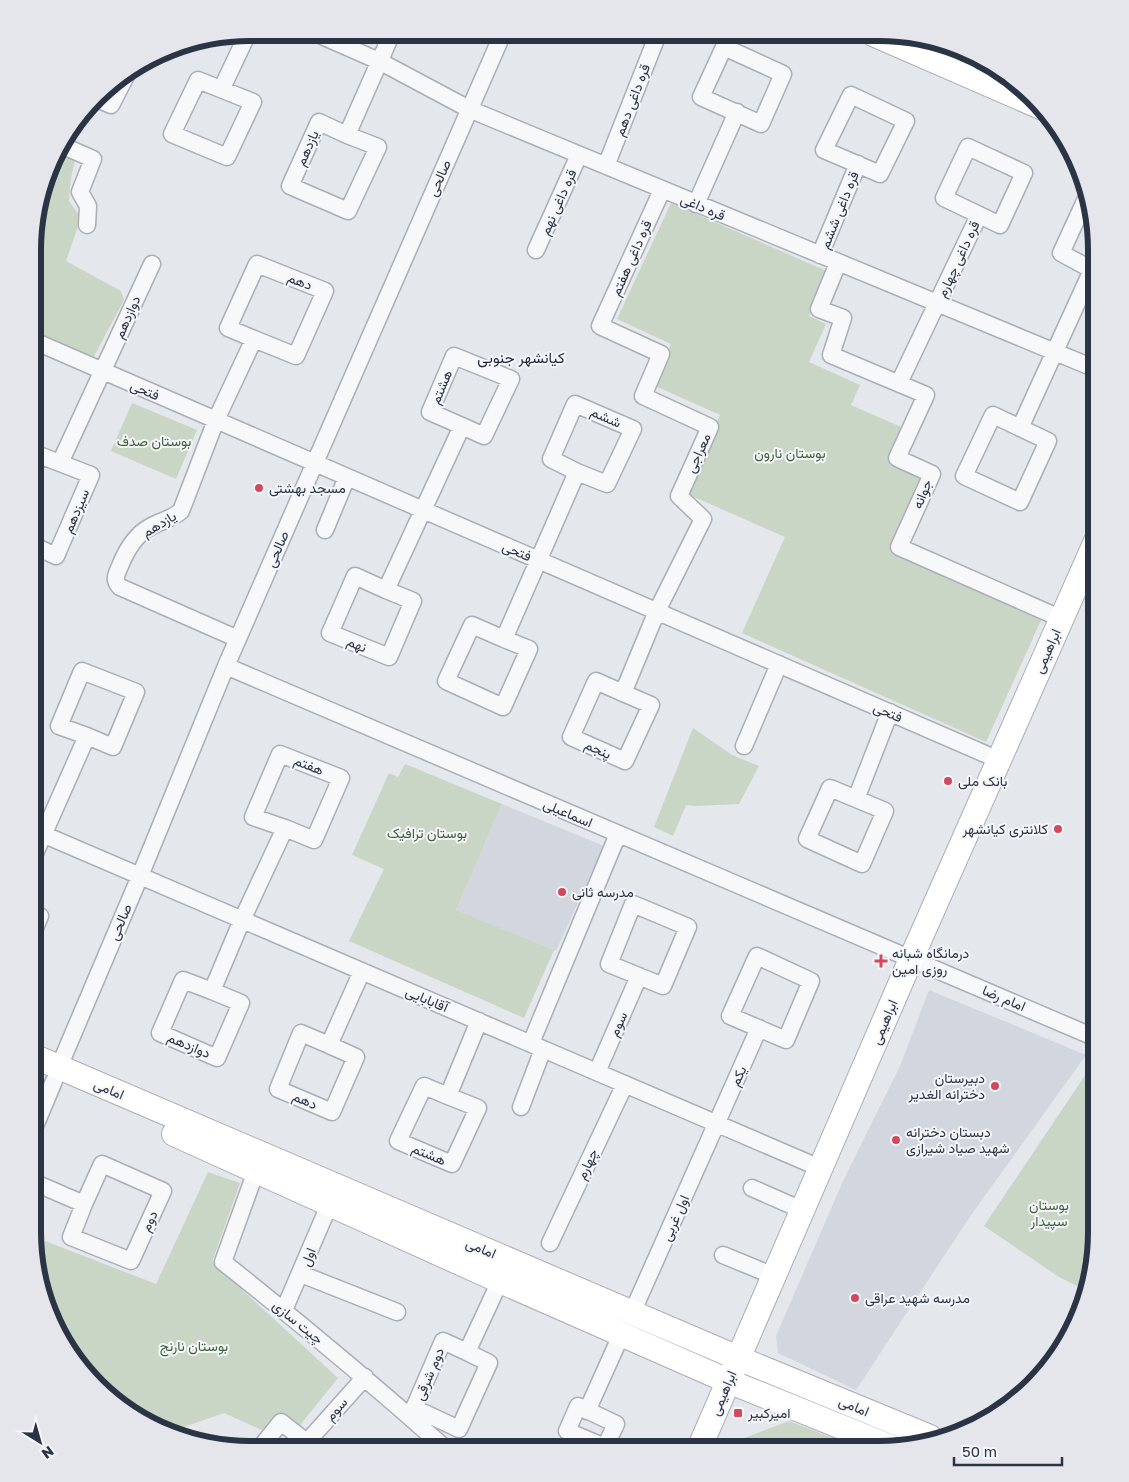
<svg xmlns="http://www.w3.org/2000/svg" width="1129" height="1482" viewBox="0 0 1129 1482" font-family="'Golos Text',Vazirmatn,sans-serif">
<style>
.built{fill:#d2d6de}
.green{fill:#c9d6c5}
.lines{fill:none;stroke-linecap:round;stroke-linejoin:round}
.minor-casing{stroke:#a9aeb7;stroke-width:19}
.secondary-casing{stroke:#a9aeb7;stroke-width:26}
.minor{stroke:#f7f8fa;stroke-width:16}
.secondary{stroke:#fff;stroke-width:24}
.poi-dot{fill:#d1495b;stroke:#f4f6f9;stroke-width:2}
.labels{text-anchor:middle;stroke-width:4;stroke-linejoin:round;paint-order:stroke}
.street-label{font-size:14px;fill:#2b3445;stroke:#f4f6f9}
.park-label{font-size:14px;fill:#3f6138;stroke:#f4f6f9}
.poi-label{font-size:14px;fill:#2b3445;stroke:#f4f6f9;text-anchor:start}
.neighbourhood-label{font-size:15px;fill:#1d2536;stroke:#f4f6f9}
.rim{fill:none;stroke:#2b3445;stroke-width:6}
</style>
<rect width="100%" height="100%" fill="#e4e7ec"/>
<path class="built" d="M1096 583V614L1085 609Z
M502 804 604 846 556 951 456 910Z
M929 990 1086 1055 969 1218 856 1390 778 1353 776 1336 843 1181 900 1066Z"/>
<path class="green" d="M59 149 76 156 71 178 69 201 81 218 66 261 121 291 124 300 92 360 34 338V222Z
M671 203 829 272 809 316 826 324 809 362 860 385 851 405 901 427 887 459 922 475 889 547 1043 616 986 742 742 633 785 537 685 493 720 415 653 385 671 344 617 319Z
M132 403 197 430 176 479 111 451Z
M693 728 732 755 759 766 739 804 695 806 686 805 673 836 654 827Z
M405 764 502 804 456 910 554 950 524 1018 349 941 384 869 352 855 389 773 398 777Z
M1096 1059V1246L1087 1291 1059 1277 984 1226Z
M208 1172 240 1183 212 1262 338 1378 297 1429 264 1431 224 1413 175 1430 129 1413 85 1373 55 1328 36 1246 40 1239 156 1284Z
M789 1421 861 1449H733L736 1441Z"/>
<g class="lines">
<defs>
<path id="minor" d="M315 33 379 61 469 109 1096 369
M724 47 783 74 761 124 701 97Z
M198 80 253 102 227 157 172 134Z
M222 88 248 33
M851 95 906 121 880 174 824 150Z
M97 99 111 105 126 76
M347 135 319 122 290 186 348 211 378 147 347 135 392 33
M61 145 93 159 80 192 88 206 87 225
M968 147 1024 173 1000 225 944 198Z
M606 166 658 34
M1085 201 1061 253 1096 272
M696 204 737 112
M536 250 579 155
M820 255 858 164
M838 263 819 309 843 318 831 355 926 395 897 458 932 474 899 547 1062 619
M34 341 999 760
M899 383 979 215
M993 415 1048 441 1020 502 964 476Z
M1020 428 1092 270
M60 463 152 264
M325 530 347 477
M34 546 56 556 91 475 39 455 34 467
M386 590 355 576 330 633 389 657 413 601 386 590 462 426 484 436 511 379 454 356 430 412 462 426
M238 639 120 587C113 580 116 575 120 566 126 551 135 535 150 527 160 521 172 519 181 511L216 420 254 339 296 356 325 291 257 264 228 328 254 339
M504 639 472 625 446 681 503 707 529 649 504 639 577 472 607 484 633 429 575 404 551 459 577 472
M226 666 1096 1038
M623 693 596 681 571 737 625 761 651 705 623 693 657 611 703 519 679 496 710 427 643 396 661 354 600 326 662 190
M744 746 779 664
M830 788 885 811 862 864 807 839Z
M856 799 890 712
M33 830 820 1168
M33 858 87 736 113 747 136 692 82 671 59 726 87 736
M633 904 688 927 663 986 609 964Z
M33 933 40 916 33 914
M757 956 811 981 786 1040 730 1016Z
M212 991 183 980 160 1033 217 1058 241 1003 212 991 242 920 285 828 314 840 341 778 280 754 253 817 285 828
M531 1043 618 834
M329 1045 301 1033 278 1089 332 1112 356 1057 329 1045 362 971
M59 1067 140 876 226 666 503 33
M597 1072 639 976
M448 1096 424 1086 398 1141 452 1164 478 1108 448 1096 479 1021
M521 1107 543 1049
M33 1131 54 1081
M102 1164 163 1191 131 1261 71 1237 84 1204Z
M256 1171 223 1262C299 1322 373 1384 445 1448
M33 1182 84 1204
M752 1188 802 1210
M550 1243 625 1084
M723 1255 774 1276
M301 1274 397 1312
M284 1310 330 1203
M632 1313C675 1218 716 1123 759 1028
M467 1352 443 1341 414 1408 459 1429 489 1363 467 1352 500 1281
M578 1406 616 1424 605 1447 567 1431Z
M587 1411 622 1333
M307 1442 365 1377
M260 1448 281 1422 314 1448"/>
<path id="secondary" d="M873 34 1043 108
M33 1056 738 1358 930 1437
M174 1134 500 1281 728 1381 891 1447
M699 1449 911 959 1096 541"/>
</defs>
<use href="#minor" class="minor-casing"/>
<use href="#secondary" class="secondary-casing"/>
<use href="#minor" class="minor"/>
<use href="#secondary" class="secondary"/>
</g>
<g class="poi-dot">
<circle cx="259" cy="488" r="5"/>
<circle cx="948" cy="781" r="5"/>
<circle cx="1058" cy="829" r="5"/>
<circle cx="562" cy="892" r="5"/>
<path d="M878.5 953.5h5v5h5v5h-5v5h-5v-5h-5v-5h5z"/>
<circle cx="995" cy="1086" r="5"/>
<circle cx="896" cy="1140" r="5"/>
<circle cx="855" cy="1298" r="5"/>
<rect x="733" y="1408" width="10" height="10" rx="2.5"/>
</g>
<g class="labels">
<g class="street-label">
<text transform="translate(632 100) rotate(-69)" y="5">قره داغی دهم</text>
<text transform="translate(307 148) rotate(-66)" y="5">یازدهم</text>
<text transform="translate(439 178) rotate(-66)" y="5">صالحی</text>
<text transform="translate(558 202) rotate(-66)" y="5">قره داغی نهم</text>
<text transform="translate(703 207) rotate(23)" y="5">قره داغی</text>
<text transform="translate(839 210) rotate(-68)" y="5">قره داغی ششم</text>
<text transform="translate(631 258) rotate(-66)" y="5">قره داغی هفتم</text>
<text transform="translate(958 259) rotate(-65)" y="5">قره داغی چهارم</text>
<text transform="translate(300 281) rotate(22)" y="5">دهم</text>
<text transform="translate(127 317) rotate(-66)" y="5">دوازدهم</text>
<text transform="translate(441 387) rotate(-67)" y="5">هشتم</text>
<text transform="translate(145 390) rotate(23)" y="5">فتحی</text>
<text transform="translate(606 417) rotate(24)" y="5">ششم</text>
<text transform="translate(698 453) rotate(-66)" y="5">معراجی</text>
<text transform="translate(922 494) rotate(-68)" y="5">جوانه</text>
<text transform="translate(76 511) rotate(-67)" y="5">سیزدهم</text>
<text transform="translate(159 524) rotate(-31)" y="5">یازدهم</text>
<text transform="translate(277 549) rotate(-67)" y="5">صالحی</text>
<text transform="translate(517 551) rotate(23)" y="5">فتحی</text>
<text transform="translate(357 644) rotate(23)" y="5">نهم</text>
<text transform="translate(1047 651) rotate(-66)" y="5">ابراهیمی</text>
<text transform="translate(888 712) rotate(23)" y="5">فتحی</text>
<text transform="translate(598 749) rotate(24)" y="5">پنجم</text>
<text transform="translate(309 765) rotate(22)" y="5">هفتم</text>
<text transform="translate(568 813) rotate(23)" y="5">اسماعیلی</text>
<text transform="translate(120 922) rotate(-67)" y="5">صالحی</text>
<text transform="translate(1004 998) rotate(23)" y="5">امام رضا</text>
<text transform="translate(427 999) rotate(23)" y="5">آقابابایی</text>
<text transform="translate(884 1022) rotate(-67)" y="5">ابراهیمی</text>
<text transform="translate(618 1024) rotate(-66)" y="5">سوم</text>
<text transform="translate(189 1045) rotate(23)" y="5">دوازدهم</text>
<text transform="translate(738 1076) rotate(-65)" y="5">یکم</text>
<text transform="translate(109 1089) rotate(23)" y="5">امامی</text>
<text transform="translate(305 1100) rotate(23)" y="5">دهم</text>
<text transform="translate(429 1154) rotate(23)" y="5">هشتم</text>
<text transform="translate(587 1164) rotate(-65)" y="5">چهارم</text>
<text transform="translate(675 1218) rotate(-66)" y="5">اول غربی</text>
<text transform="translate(149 1221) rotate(-65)" y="5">دوم</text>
<text transform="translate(481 1248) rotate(23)" y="5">امامی</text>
<text transform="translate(308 1257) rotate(-68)" y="5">اول</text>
<text transform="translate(298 1322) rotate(39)" y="5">چیت سازی</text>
<text transform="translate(429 1374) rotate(-67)" y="5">دوم شرقی</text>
<text transform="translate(723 1393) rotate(-67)" y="5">ابراهیمی</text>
<text transform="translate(854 1406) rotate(23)" y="5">امامی</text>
<text transform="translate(336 1409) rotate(-49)" y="5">سوم</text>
</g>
<g class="park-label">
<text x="154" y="446">بوستان صدف</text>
<text x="790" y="458">بوستان نارون</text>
<text x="427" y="838">بوستان ترافیک</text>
<text x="1049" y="1210">بوستان<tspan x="1049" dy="16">سپیدار</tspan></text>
<text x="194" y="1351">بوستان نارنج</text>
</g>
<g class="poi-label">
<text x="269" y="493">مسجد بهشتی</text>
<text x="958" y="786">بانک ملی</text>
<text x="1048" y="834" text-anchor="end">کلانتری کیانشهر</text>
<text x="572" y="897">مدرسه ثانی</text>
<text x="892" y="958">درمانگاه شبانه<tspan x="892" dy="16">روزی امین</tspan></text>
<text x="985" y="1083" text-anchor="end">دبیرستان<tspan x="985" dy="16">دخترانه الغدیر</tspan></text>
<text x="906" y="1137">دبستان دخترانه<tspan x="906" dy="16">شهید صیاد شیرازی</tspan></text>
<text x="865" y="1303">مدرسه شهید عراقی</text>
<text x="748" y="1418">امیرکبیر</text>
</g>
<g class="neighbourhood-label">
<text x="521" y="363">کیانشهر جنوبی</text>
</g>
</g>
<path d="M0 0H1129V1482H0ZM250 41H879A209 209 0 0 1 1088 250V1232A209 209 0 0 1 879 1441H250A209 209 0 0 1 41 1232V250A209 209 0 0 1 250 41Z" fill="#e4e6eb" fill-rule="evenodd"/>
<path class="rim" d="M250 41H879A209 209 0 0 1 1088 250V1232A209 209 0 0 1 879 1441H250A209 209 0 0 1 41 1232V250A209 209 0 0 1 250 41Z"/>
<g transform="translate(40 1442) rotate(143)" stroke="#f4f6f9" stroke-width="4" paint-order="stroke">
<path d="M0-4L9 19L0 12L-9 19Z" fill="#2b3445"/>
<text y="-8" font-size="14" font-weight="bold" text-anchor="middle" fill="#2b3445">N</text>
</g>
<path d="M954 1457v8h108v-8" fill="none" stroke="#2b3445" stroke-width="2.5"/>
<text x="962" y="1457" font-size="15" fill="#2b3445" stroke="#f4f6f9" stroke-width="4" paint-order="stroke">50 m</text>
</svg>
